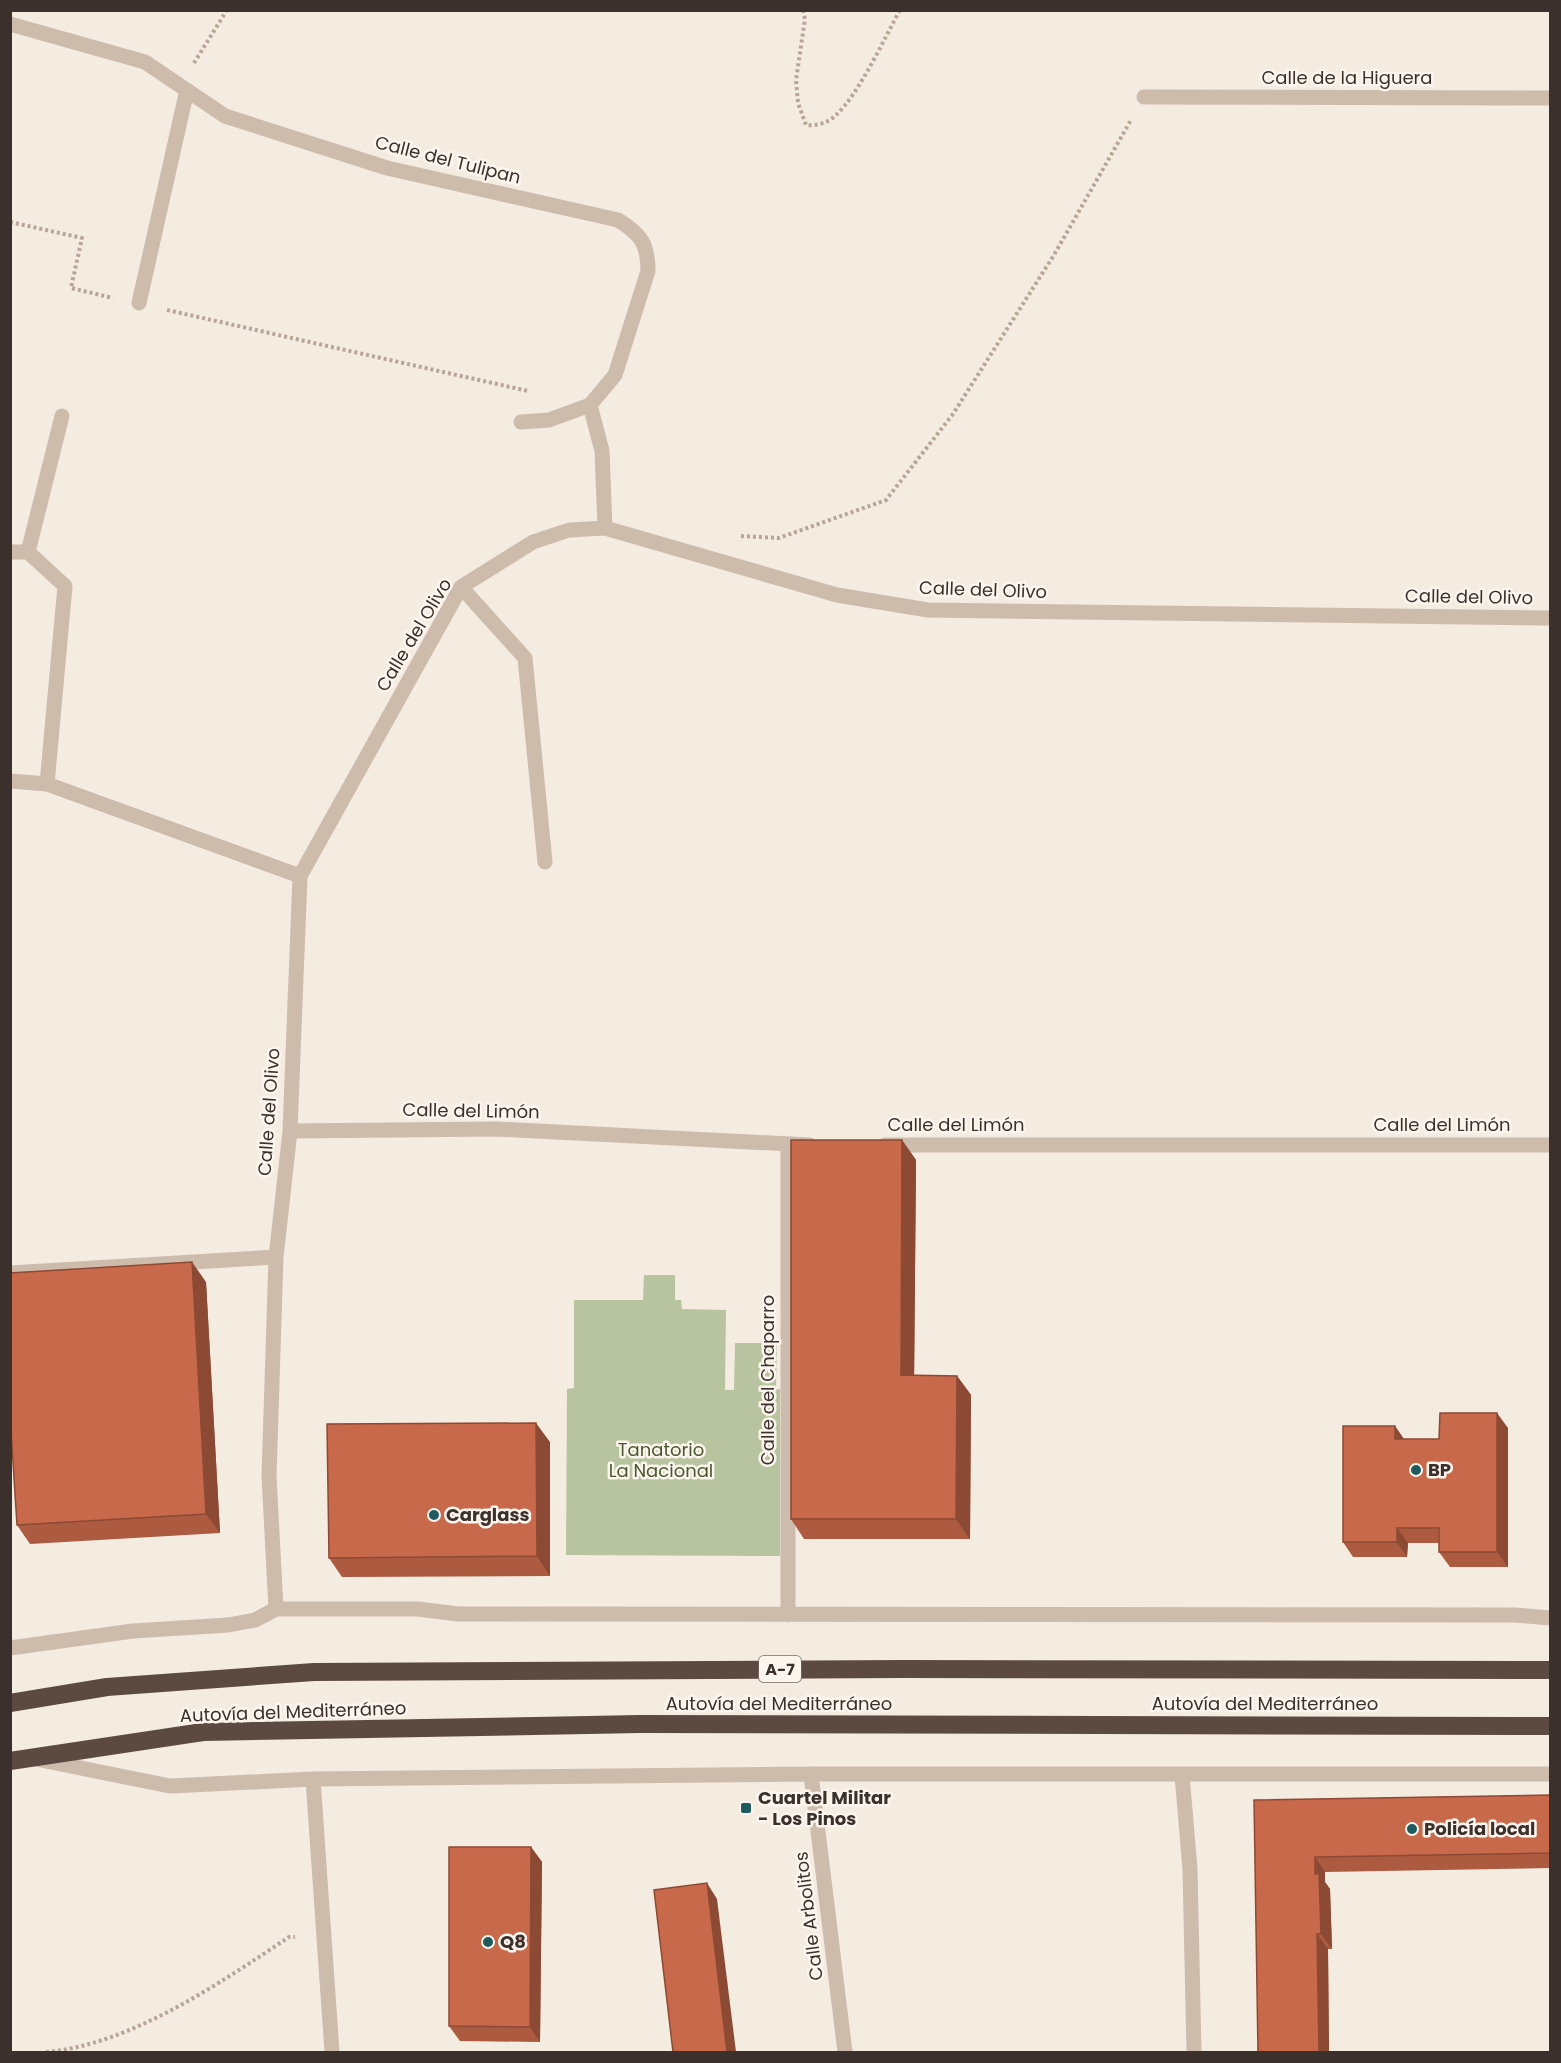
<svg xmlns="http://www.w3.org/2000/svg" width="1561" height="2063" viewBox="0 0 1561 2063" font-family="Poppins,sans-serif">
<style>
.green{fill:#b8c4a0}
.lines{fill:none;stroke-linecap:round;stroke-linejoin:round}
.path{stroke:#b9a596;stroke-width:4;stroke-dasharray:3 3;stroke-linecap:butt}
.minor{stroke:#cdbbac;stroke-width:15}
.highway{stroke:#5c4a42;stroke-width:18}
.wall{fill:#ac5a40}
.shaded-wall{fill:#8c4a34}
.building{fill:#c8694b;stroke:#8c4a34;stroke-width:1.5}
.poi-dot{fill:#1f5a5e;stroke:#fbf5ee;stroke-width:2}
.labels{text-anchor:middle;stroke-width:5;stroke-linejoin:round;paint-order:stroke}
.shield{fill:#fbf5ee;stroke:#756b66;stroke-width:1.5}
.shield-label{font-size:16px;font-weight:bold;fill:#3b302b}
.street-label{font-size:18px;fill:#3b302b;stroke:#fbf5ee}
.park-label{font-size:18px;fill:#4a5a2e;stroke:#fbf5ee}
.poi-label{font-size:18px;font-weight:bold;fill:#3b302b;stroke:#fbf5ee;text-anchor:start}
</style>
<rect width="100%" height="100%" fill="#f4ebe1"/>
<path class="green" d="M644 1275H675V1300H681L682 1309 726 1310 725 1390H734L735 1343H777L776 1389H780V1556L566 1555 567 1389 574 1388V1300H643Z"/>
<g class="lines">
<path class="path" d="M803 10 805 19 796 80 798 103 806 125C817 126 828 123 836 115 859 94 884 39 900 10
M194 63 227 10
M10 222 82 238 71 288 113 298
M167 310 528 391
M741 536 779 538 886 500 953 414 1054 255 1131 120
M46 2052C130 2045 220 1983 289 1937H295"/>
<path class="minor" d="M10 24 145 62 225 116 387 168 618 220C641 234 648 244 648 271L615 375 590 405 549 420 521 422
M1144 97 1550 98
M139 303 187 90
M590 405 602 451 605 528
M10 552H28L62 416
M28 552 65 586 47 784
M461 587 525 658 545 862
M10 781 47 784 300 876
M290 1131 496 1129 810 1145
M885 1145H1550
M10 1273 276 1257
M276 1609 269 1476 276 1257 290 1131 300 876 461 587 533 542 569 530 605 528 837 595 928 610 1550 618
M788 1615V1145
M10 1648 133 1631 228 1625 255 1620 276 1609H418L458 1614 1515 1615 1550 1618
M36 1759 170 1786 313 1779 811 1774H1550
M811 1774 845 2052
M1182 1775 1190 1869 1194 2052
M313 1779 332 2052"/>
<path class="highway" d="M10 1703 107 1687 314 1672 903 1669 1550 1670
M10 1761 203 1732 640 1724 1550 1726"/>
</g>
<path class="wall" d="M902 1140 916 1160 914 1375 957 1376 971 1395 970 1539H804L791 1519Z
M206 1282 220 1533 30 1544 17 1525Z
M1395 1426 1404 1439H1439L1508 1428V1567H1450L1439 1552V1543H1408L1407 1557H1353L1343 1542Z
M550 1442V1576L342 1577 329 1558Z
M1551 1795V1868L1325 1872V1882L1330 1889 1332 1949H1328L1329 2052 1254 1800Z
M531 1847 542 1862 540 2042 460 2041 449 2026Z"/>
<path class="shaded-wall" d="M902 1140 916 1160 914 1395 901 1375Z
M192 1262 206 1282 220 1533 206 1514Z
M957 1376 971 1395 970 1539 956 1519Z
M1497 1413 1508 1428V1567L1497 1552Z
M536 1423 550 1442V1576L537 1556Z
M1395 1426 1405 1441 1395 1439Z
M1397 1528 1408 1543 1407 1557 1397 1542Z
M531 1847 542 1862 540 2042 530 2027Z
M1315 1857 1325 1872V1882L1330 1889 1332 1949 1321 1934 1315 1874Z
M707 1883 717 1899 736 2052H727Z
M1317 1934 1328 1949 1329 2052H1319Z"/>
<path class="building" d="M791 1140H902L901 1375 957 1376 956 1519H791Z
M192 1262 206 1514 17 1525 10 1415V1273Z
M1440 1413H1497V1552H1439V1528H1397V1542H1343V1426H1395V1439H1439Z
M536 1423 537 1556 329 1558 327 1424Z
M1551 1795V1853L1315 1857V1874L1319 1873 1321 1934H1317L1319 2052H1258L1254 1800Z
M449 1847H531L530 2027 449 2026Z
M707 1883 727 2052H673L654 1890Z"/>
<g class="poi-dot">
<circle cx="1416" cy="1470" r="6"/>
<circle cx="434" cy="1515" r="6"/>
<rect x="740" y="1802" width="12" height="12" rx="3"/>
<circle cx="1412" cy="1829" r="6"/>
<circle cx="488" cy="1942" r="6"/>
</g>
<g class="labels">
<rect class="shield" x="759" y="1656" width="42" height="26" rx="4.5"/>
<g class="shield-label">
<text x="780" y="1675">A-7</text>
</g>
<g class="street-label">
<text x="1347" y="84">Calle de la Higuera</text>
<text transform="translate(448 160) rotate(14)" y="6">Calle del Tulipan</text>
<text transform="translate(983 590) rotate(2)" y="6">Calle del Olivo</text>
<text transform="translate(1469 597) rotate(1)" y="6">Calle del Olivo</text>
<text transform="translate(414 635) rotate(-59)" y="6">Calle del Olivo</text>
<text transform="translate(471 1111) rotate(1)" y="6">Calle del Limón</text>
<text transform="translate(269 1112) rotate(-86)" y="6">Calle del Olivo</text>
<text x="956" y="1131">Calle del Limón</text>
<text x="1442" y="1131">Calle del Limón</text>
<text transform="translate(768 1380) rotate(-90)" y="6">Calle del Chaparro</text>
<text x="779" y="1710">Autovía del Mediterráneo</text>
<text x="1265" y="1710">Autovía del Mediterráneo</text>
<text transform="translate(293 1712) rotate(-2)" y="6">Autovía del Mediterráneo</text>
<text transform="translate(809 1916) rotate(-97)" y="6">Calle Arbolitos</text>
</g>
<g class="park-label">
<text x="661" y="1456">Tanatorio<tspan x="661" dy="21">La Nacional</tspan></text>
</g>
<g class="poi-label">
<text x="1428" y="1476">BP</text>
<text x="446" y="1521">Carglass</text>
<text x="758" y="1804">Cuartel Militar<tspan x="758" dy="21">- Los Pinos</tspan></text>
<text x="1424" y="1835">Policía local</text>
<text x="500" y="1948">Q8</text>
</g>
</g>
<rect width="1561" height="2063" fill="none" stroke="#3b302b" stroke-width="24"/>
</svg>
